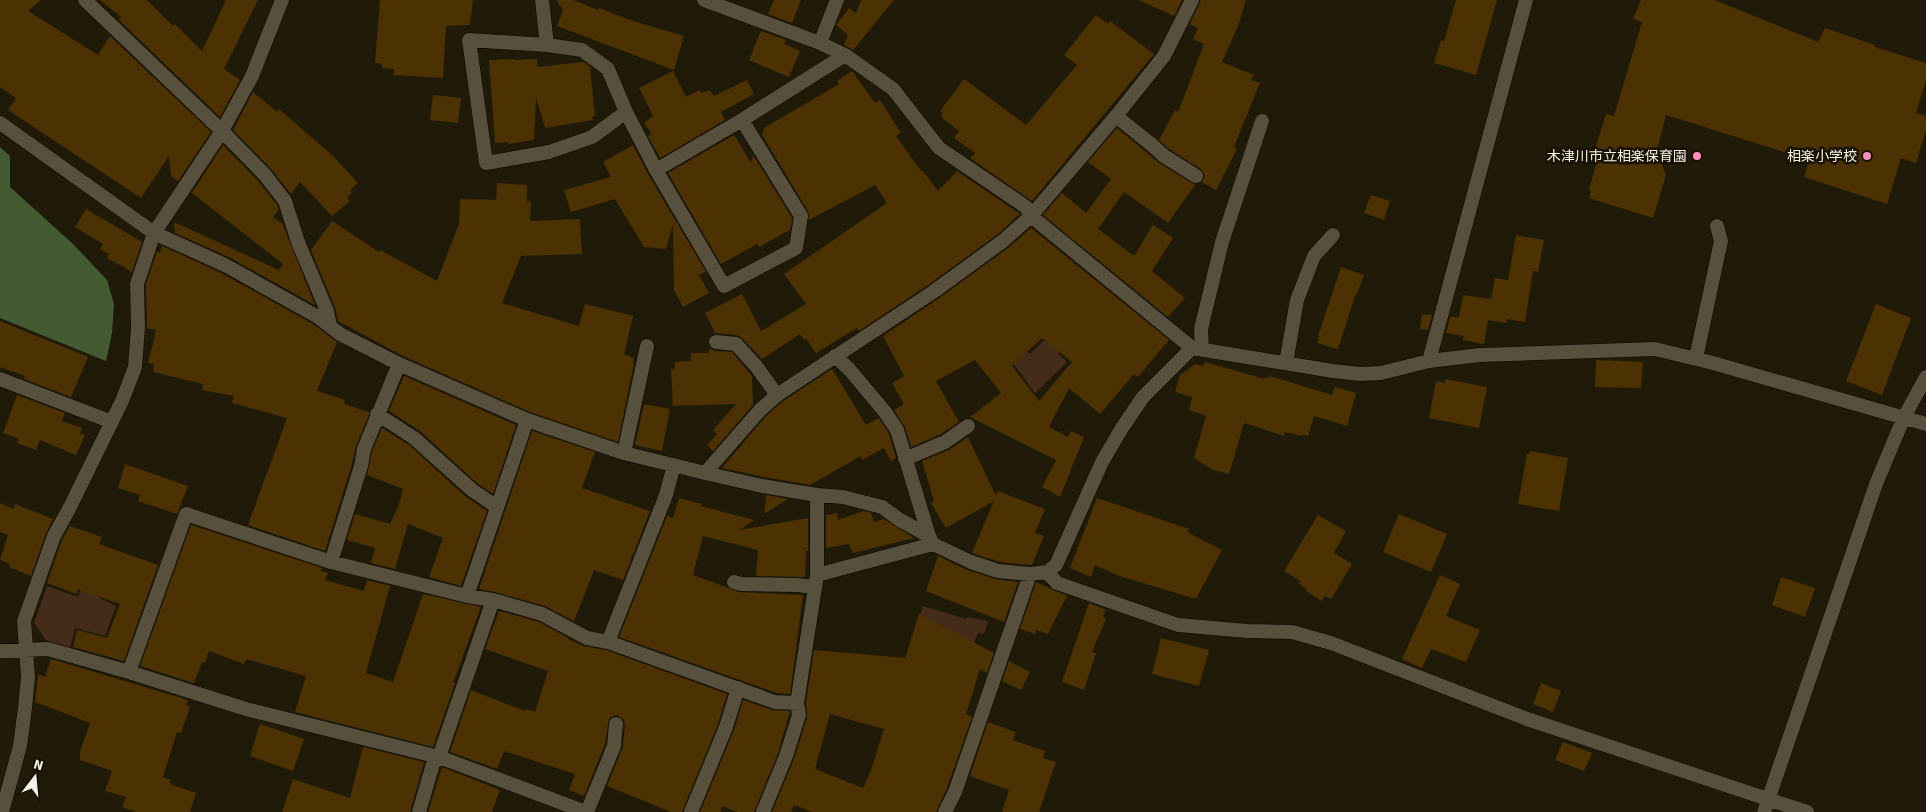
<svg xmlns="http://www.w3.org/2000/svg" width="1926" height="812" viewBox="0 0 1926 812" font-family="'Source Sans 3','Noto Sans JP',sans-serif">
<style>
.green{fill:#452b19}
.water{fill:#445b32}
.building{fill:#4c3103;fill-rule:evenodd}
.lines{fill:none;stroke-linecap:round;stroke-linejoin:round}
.service-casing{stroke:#0a0600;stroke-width:15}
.minor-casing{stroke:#0a0600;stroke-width:15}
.service{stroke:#56503c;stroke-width:14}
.minor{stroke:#56503c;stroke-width:14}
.poi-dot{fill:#fe8ebc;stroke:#171202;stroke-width:2}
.labels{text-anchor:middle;stroke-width:5;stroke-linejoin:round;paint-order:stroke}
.poi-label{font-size:14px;fill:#f5f2e6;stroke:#171202;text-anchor:end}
</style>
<rect width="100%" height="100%" fill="#201b08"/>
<path class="green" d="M1051 334 1065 345 1058 354 1067 362 1035 393 1008 356 1021 346 1030 354Z
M47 586 78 597 82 586 101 592 99 598 116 606 105 636 75 628 70 648 46 640 34 623Z
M923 606 966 619 968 617 988 621 984 634 978 633 972 648 916 627Z"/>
<path class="water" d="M0 147 10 156V187L73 244 107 280 114 304 112 333 106 361 0 318Z"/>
<path class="building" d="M0 0H41L28 11 98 55 110 36 211 132 178 181 171 176 169 156 141 198 8 110 16 98 0 87Z
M100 0H147L173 26 175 24 202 51 226 0H258L224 69 240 80 220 117 119 20 121 17Z
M380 0H473L470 25 446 26 443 78 394 75V69L382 68V64L375 63Z
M556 0H573L598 10 599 8 630 20 684 36 674 70 557 26 563 10Z
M774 0H801L792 23 768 14Z
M861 0H894L853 50 844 45 848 35 836 25 849 8 856 13Z
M1138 0H1182L1174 16Z
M1201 0H1246L1238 26 1222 62 1254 75 1251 80 1260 83 1234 147 1237 149 1216 190 1202 182 1205 176 1201 169 1169 149 1159 140 1175 110 1178 112 1204 44 1193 39 1198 28 1190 24Z
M1456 0H1497L1476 75 1434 63 1441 40 1444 41Z
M1641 0H1715L1818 42 1825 28 1875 45V47L1926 63V80L1916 113 1926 116V130L1916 163 1901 158 1887 204 1804 177 1809 160 1666 115 1657 151 1666 175 1653 218 1589 198 1591 191 1589 190 1597 161 1592 159 1606 114 1614 116 1642 22 1633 19Z
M1096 15 1108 24 1110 21 1154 54 1032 201 970 158 975 153 954 138 959 131 941 117 943 113 940 111 964 79 1026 125 1077 65 1064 55Z
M761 31 786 40 784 44 800 51 789 77 749 60Z
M514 59V60L537 59V67L584 62 590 67 595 116 592 117 593 120 545 128 536 97 534 140 508 144V142L495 143 489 60Z
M673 71 686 97 699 90 702 93 710 90 714 96 747 80 754 94 721 112 725 120 660 158 648 136 652 134 644 123 653 116 639 88Z
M852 71 875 103 880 100 901 133 896 136 921 171 922 170 938 191 957 171 1020 214 998 234 928 285 859 331 857 328 816 353 806 339 804 340 800 334 762 359 742 338 737 335 715 333 705 313 742 294 761 331 806 304 784 274 887 203 875 185 809 220 808 211 762 135 764 128 839 84 837 81Z
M253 92 277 112 279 109 303 130 333 156 358 183 350 190 352 193 347 198 350 201 332 216 300 182 291 194 271 169 233 130Z
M433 95 461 98 458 123 430 120Z
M1117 128 1159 163 1195 185 1168 223 1124 192 1098 229 1134 256 1153 225 1173 238 1152 271 1185 298 1168 317 1043 215 1062 193 1086 213 1111 179 1088 162Z
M734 135 751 163 753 155 792 218 790 230 759 247 757 244 721 264 668 173Z
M223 145 258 181 277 205 279 210 273 217 282 223 285 230 315 305 229 257 175 233 174 222 279 270 283 264 192 193Z
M633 145 648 174 706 272 699 275 709 293 683 307 674 290 673 224 666 249 644 247 615 199 571 212 564 190 611 177 603 162Z
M497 183 527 185V202L531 200 530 221 580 219 582 254 521 256 502 303 579 326 585 304 633 316 624 354 634 358 633 363H634L618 442 530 412 403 356 338 321 335 308 311 250 332 221 379 252 380 250 437 281 459 224 460 199 496 200Z
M1371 195 1390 201 1384 220 1364 213Z
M86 209 142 242 132 272 107 258 109 254 100 249 103 244 75 227Z
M1031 228 1169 340 1138 377 1134 374 1100 414 1069 388 1049 427 1068 437 1071 431 1084 437 1060 497 1042 487 1056 460 970 417 1001 393 975 360 936 381 959 422 941 434 911 447 905 427 894 410 904 404 892 383 904 376 883 336 938 299 1008 248ZM1042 338 1072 362 1039 401 1012 366Z
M1516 235 1544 240 1538 272 1533 271 1525 322 1507 319 1506 323 1488 320 1484 344 1463 340 1464 336 1446 333 1450 317H1459L1463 295 1491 299 1495 278 1508 280Z
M162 246 221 273 313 324 337 342 317 391 345 400 344 404 369 412V415L356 446 352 464 325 551 248 525 287 418 232 403 234 396 202 390 203 384 153 372 154 364 148 363 156 330 147 328 146 284 157 251 160 253Z
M1341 267 1364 275 1356 296H1355L1338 349 1317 343 1319 336H1318Z
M1876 304 1911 318 1882 395 1846 381Z
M1422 314 1432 315 1428 330 1420 329Z
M0 321 88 357 71 397 24 379 25 376 0 367Z
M709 348 715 351 732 352 752 376 753 405 713 451 707 445 717 434 713 430 736 404 673 406 671 368 675 370V362L691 361V353H709Z
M1596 360 1643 362 1641 388 1595 387Z
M1205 362 1265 379 1266 377 1269 378 1270 376 1332 395 1335 387 1356 393 1347 426 1314 416 1308 436 1302 435 1301 436 1285 432 1284 436 1244 423 1229 474 1213 470 1194 458 1206 416 1189 410 1192 397 1175 392 1180 375 1195 364 1203 366Z
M832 369 866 425 879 418 889 434 896 458 891 461 884 448 862 460 861 456 810 485 764 477 722 468 766 416 782 402Z
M404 376 516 425 493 494 477 483 420 431 389 411Z
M1445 379 1487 387 1479 428 1429 418 1436 381 1445 383Z
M17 395 65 413 62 421 82 428 80 433 85 435 76 455 40 440 36 450 17 443 19 439 3 433Z
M644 404 670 409 662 451 635 445Z
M382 428 409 445 466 497 487 511 461 586 429 577 443 538 408 524 395 569 371 563 375 548 347 540 355 514 390 524 398 507 403 489 367 475 372 451Z
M532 431 595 452 582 488 650 511 623 580 594 570 574 621 545 606 495 592 479 589Z
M968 437 996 496 998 491 1045 509 1035 533 1044 536 1032 565 1000 562 972 553 994 501 946 528 931 503 934 501 922 461 949 450Z
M1530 451 1568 458 1559 511 1518 504 1527 454H1529Z
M125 464 188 486 177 514 138 501 140 495 118 488Z
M766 495 788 499 764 514Z
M679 498 702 504 701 506 754 520 739 530 808 518V551H806L805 577 756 576 758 550 703 536 693 575 739 592 803 595 790 694 777 693 619 637 667 516 673 518Z
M1097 498 1189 529 1187 532 1222 550 1196 599 1119 576 1095 565 1091 577 1070 568Z
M0 503 13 509 15 504 53 519 46 533 31 576 9 567 10 564 0 560 8 535 0 532Z
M864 511 871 513 874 522 884 519 914 538 853 553 849 544 826 548V515L837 513 838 520Z
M1399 514 1447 534 1431 572 1383 552Z
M1318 515 1346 531 1334 553 1352 564 1331 599 1325 596 1322 601 1306 591 1307 589 1299 584 1300 581 1284 571Z
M191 525 322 568 321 571 328 573 325 580 364 591 367 580 390 586 366 673 393 682 423 594 481 607 453 683H455L433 747 295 712 306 676 246 659 244 664 209 651 205 663 202 662 194 683 140 666Z
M70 526 102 537 99 544 158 565 124 661 73 647 77 630 107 638 120 604 78 589 77 594 47 583 62 540Z
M938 556 967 570 995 579 1018 582 1004 622 926 591Z
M1440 575 1460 584 1446 616 1480 630 1466 662 1431 649 1422 668 1402 659Z
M1781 577 1815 588 1805 617 1772 605Z
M1036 582 1067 596 1048 634 1036 630 1035 634 1020 629Z
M1089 603 1106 610 1103 617 1106 619 1092 652 1096 653 1084 690 1062 682Z
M499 611 539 622 568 638V639L583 646 606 650 727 694 718 724 682 812H671L607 786 623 747 625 724 624 720 617 715 613 716 609 719 605 744 584 796 569 790 575 774 504 751 497 769 450 752 471 690 525 711 526 709 535 712 548 671 485 649Z
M919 614 994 653 987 673 980 669 966 714 972 717 947 788 936 812H812L794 805 791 812H772L794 759 807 718 806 703 814 650 905 658ZM830 714 884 729 871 770 863 788 815 769Z
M1161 638 1209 650 1199 686 1152 674Z
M51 659 188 700 186 705 190 707 181 733 177 732 163 777 171 780 170 784 196 793 190 812H136L122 807 126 797 105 791 112 771 80 760V752L90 723 35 702 38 674 45 677Z
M1009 661 1030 672 1021 690 1002 681Z
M1541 683 1561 691 1553 712 1533 704Z
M743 700 772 710 790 711 778 753 754 812H737L722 806 720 812H700L734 730Z
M988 722 1016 732 1013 740 1045 751 1043 758 1056 762 1039 812H1002L1009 790 970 776Z
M260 724 304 739 293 771 250 756Z
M1563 742 1592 753 1584 771 1555 760Z
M363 747 424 762 410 812H282L293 779 350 798Z
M442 767 500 790 492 812H428Z"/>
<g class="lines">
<defs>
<path id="service" d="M1116 116 1152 145 1164 156 1196 176
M716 342 736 344 756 366 777 395
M624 453 647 346
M905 459 945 442 968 426
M734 582 741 584 797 585 814 587
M587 812 614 746 616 724"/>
<path id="minor" d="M85 0 222 131 265 175 285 201 298 242 327 311 330 326
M542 0 547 45 582 50 608 69 626 112 656 170 742 120 845 55
M704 0 820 43 845 55 893 89 939 148 1026 207 1031 216 1192 348 1333 371 1360 374 1381 373 1429 361 1480 355 1655 349 1713 363 1926 424
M820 43 837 0
M547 45 469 40 486 163 549 152 592 137 626 112
M0 123 154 233 225 265 318 317 340 334 399 364 527 420 624 453 705 473 762 486 817 495 843 497 882 507 900 520 929 536 933 544 971 562 998 571 1030 574 1047 572 1056 565 1102 462 1122 428 1143 397 1192 348
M656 170 724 286 796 248 801 216 742 120
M1202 349 1201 329 1222 242 1262 121
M835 356 849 369 885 412 897 430 929 536
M1696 358 1721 241 1717 226
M1429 361 1526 0
M1286 363 1297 300 1314 256 1333 235
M0 379 112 422
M377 414 414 438 472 490 497 507
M705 473 760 410 777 395 933 292 1003 241 1031 216 1116 116 1164 56 1192 0
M331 562 361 466 364 449 399 364
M1047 572 1057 583 1178 625 1247 631 1292 632 1331 643 1527 719 1807 812
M817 575 933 544
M467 596 527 420
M608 642 666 495 674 465
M0 651 48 649 129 672 246 709 439 757 586 812
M129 672 186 514 331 562 467 596 493 600 542 614 587 638 608 642 775 702 797 703
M2 812 20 746 25 708 28 677 24 621 54 536 69 509 122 401 135 367 138 327 137 284 154 233 222 131 252 76 282 0
M419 812 433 764 439 757 493 600
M691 812 726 727 738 688
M763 812 786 756 799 715 797 703 817 575V495
M945 812 955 792 1030 574
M1764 812 1876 484 1904 417 1926 377"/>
</defs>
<use href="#service" class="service-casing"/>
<use href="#minor" class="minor-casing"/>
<use href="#service" class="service"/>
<use href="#minor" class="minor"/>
</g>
<g class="poi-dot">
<circle cx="1697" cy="156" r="5"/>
<circle cx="1867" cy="156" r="5"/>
</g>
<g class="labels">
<g class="poi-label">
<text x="1687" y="161">木津川市立相楽保育園</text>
<text x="1857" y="161">相楽小学校</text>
</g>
</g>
<g transform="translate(35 777) rotate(16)" stroke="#171202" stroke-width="4" paint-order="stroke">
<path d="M0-4L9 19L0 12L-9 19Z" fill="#f5f2e6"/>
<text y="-8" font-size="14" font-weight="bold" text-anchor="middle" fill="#f5f2e6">N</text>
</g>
</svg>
